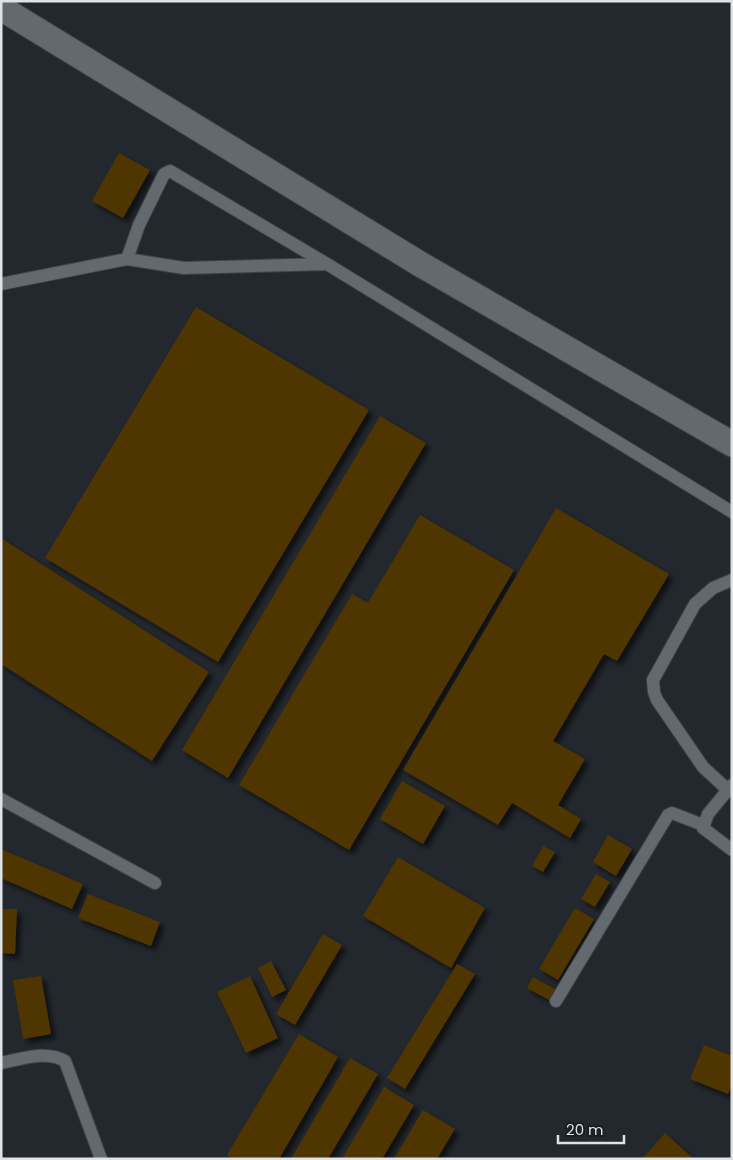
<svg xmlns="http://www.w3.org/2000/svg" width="733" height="1160" viewBox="0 0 733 1160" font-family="Poppins,sans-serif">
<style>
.building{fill:#503402;filter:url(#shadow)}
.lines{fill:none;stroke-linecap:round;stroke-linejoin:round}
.service-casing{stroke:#3f4348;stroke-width:14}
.minor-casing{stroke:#3f4348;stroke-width:27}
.service{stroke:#62696f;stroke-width:12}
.minor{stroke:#62696f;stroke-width:25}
</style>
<defs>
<filter id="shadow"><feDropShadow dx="4.5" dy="4.5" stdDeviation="2.5" flood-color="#0009"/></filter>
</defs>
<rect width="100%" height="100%" fill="#23282e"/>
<path class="building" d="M119 153 150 170 123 218 92 201Z
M196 307 369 410 218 662 45 558Z
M380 416 426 443 228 778 182 750Z
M556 508 669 574 617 661 604 654 553 741 585 759 558 805 581 819 570 838 512 803 498 825 403 770Z
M420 515 514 570 349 850 239 785 352 594 368 603Z
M1 538 209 672 152 761 1 664Z
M402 781 445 806 423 844 380 819Z
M608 835 632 849 616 876 593 862Z
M543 846 555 852 543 872 532 866Z
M1 849 83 884 72 909 1 878Z
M398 857 485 908 451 968 363 916Z
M596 874 610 882 595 907 581 899Z
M88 894 160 922 151 946 78 918Z
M575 908 594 919 558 980 539 969Z
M1 909H17L15 954 1 953Z
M323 934 342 945 295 1025 276 1014Z
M271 961 286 990 272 997 258 968Z
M457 964 475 974 405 1089 387 1078Z
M41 976 51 1034 23 1039 13 980Z
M250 976 278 1038 246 1053 217 992Z
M533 977 555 989 549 1000 527 988Z
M299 1034 338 1057 279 1159H233L227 1155Z
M704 1045 732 1056V1085L728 1094 690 1079Z
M350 1058 378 1074 328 1159H291Z
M384 1087 414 1105 382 1159H342Z
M423 1110 455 1129 437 1159H394Z
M665 1133 694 1159H642Z"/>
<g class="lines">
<defs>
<path id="service" d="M127 259 184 268 327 264
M1 284 127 259 139 225 164 174 170 171 327 264 732 512
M732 785 708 814 703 828 732 850
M728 790 703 767 657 700 654 692 653 680 695 604 713 588 732 580
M1 799 155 883
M556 1001 668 815 672 813 703 825
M1 1063C22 1059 46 1050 65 1061L101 1159"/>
<path id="minor" d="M1 8 420 264 732 444"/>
</defs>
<use href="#service" class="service-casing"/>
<use href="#minor" class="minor-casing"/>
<use href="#service" class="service"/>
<use href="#minor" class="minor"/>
</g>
<rect width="733" height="1160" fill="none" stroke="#dfe3e6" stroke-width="5"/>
<path d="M558 1135v8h66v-8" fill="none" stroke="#dfe3e6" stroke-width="2.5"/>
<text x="566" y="1135" font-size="15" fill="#dfe3e6" stroke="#1a1f24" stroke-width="4" paint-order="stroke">20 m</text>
</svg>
